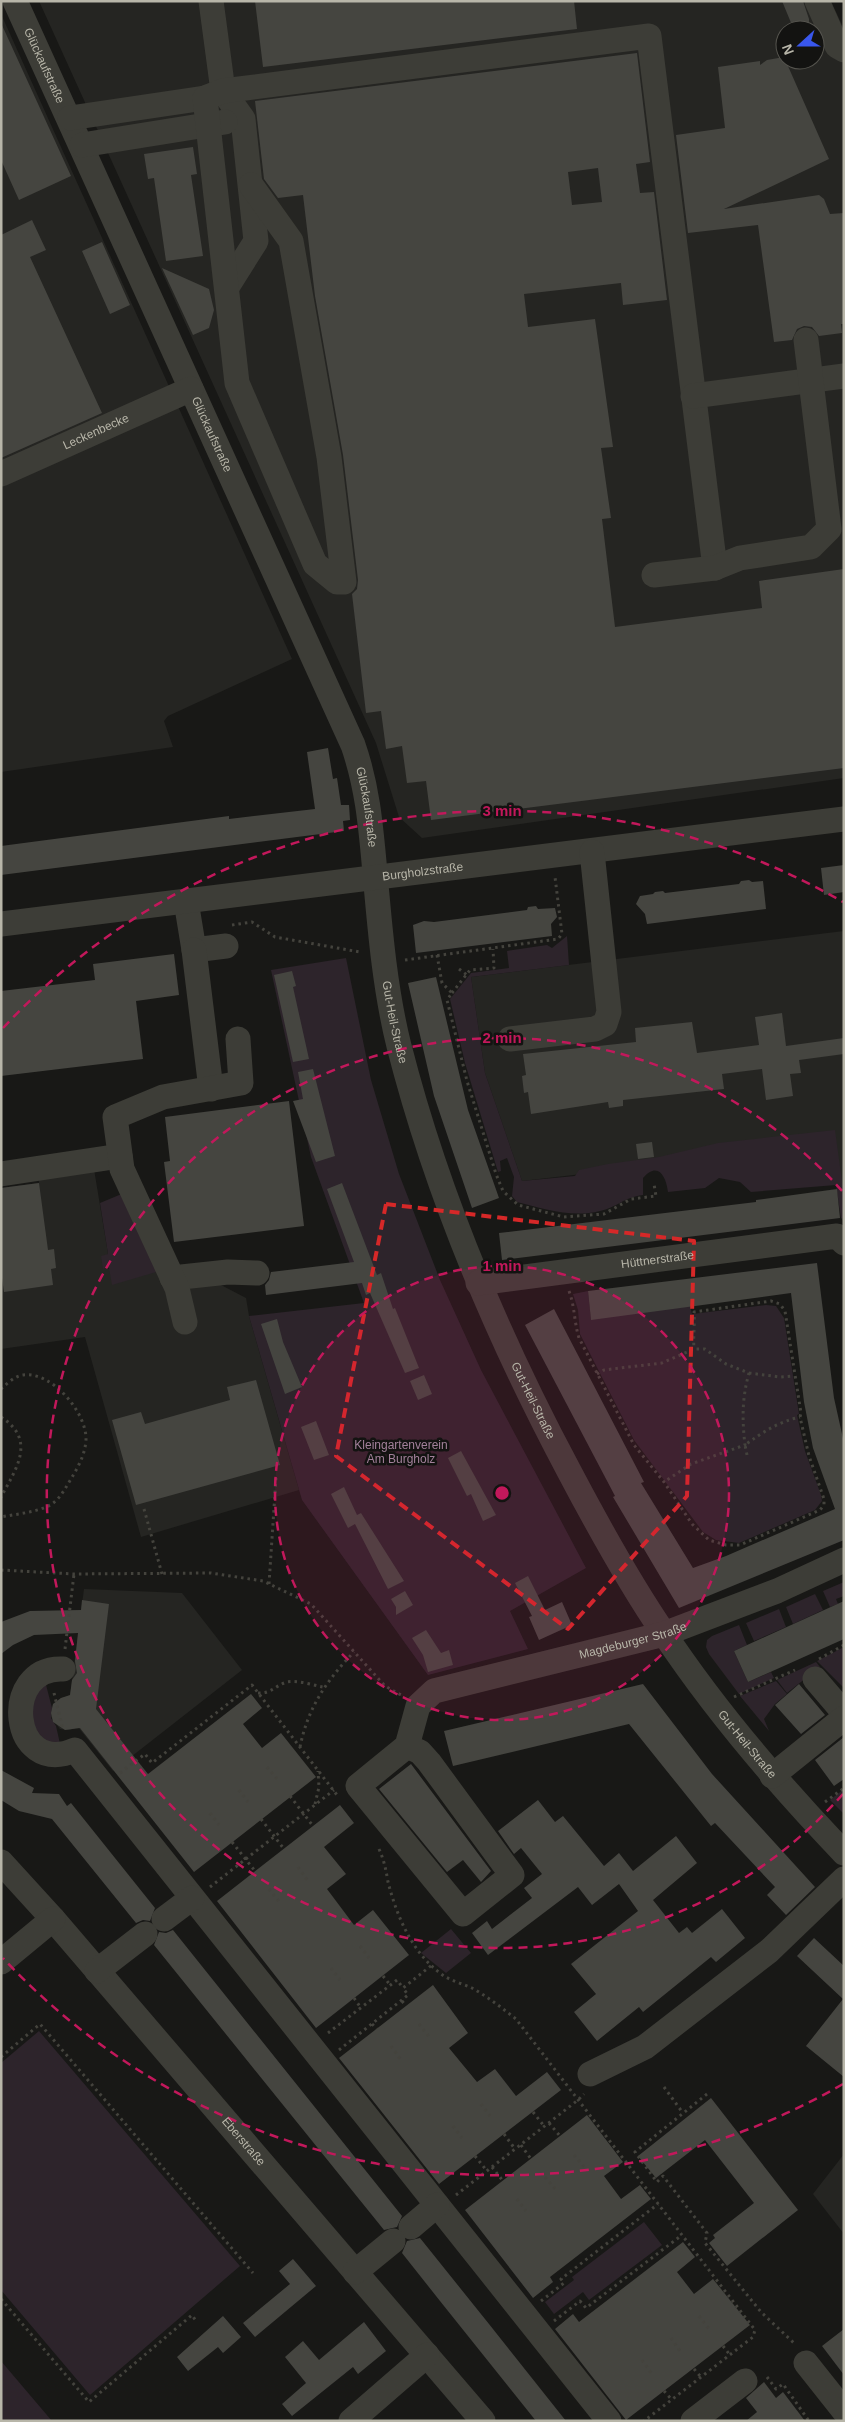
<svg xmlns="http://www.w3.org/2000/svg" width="845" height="2422" viewBox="0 0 845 2422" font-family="Helvetica,sans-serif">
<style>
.built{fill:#252522;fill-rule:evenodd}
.green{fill:#2d242b}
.building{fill:#454540;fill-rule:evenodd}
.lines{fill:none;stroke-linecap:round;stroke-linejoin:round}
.path{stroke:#44433d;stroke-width:3;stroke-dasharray:2.5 4;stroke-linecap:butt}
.minor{stroke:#3d3d37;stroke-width:25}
.marked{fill:none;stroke:#d62828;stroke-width:4;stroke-dasharray:10 6;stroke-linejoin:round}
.ring{fill:none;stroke:#c2185b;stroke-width:2.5;stroke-dasharray:9 6}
.labels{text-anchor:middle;stroke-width:5;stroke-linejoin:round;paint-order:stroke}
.street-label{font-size:12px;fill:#b8b6a9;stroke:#131311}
.park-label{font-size:12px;fill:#a2809a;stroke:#131311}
.centre{fill:#c2185b;stroke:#131311;stroke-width:2.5}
.ring-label{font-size:15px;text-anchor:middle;font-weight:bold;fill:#c2185b;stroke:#131311;stroke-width:5;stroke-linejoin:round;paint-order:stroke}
</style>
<rect width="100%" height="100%" fill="#181816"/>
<path class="built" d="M39 1H831L844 29V778L422 838 399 817 376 743ZM785 30H815V60H785Z
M1 14 292 659 168 716 164 721 173 747 1 772Z
M844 931V1222L841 1218 831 1145 522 1181 485 1073 471 977Z
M94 1169 108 1254 103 1269H169L221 1285 246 1298 249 1316 299 1490 141 1537 85 1337 1 1349V1188L39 1183V1177Z
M84 1589 182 1593 242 1670 113 1771 78 1727 69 1730 60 1729 51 1717 53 1704 61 1698 70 1696Z
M844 2154V2234L813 2194Z"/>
<path class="green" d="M567 936 569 965 471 977 485 1073 522 1181 575 1176 579 1170 608 1164 659 1157 718 1143 835 1130 844 1196V1218H841L836 1185 751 1192 740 1182 719 1178 705 1188 668 1192C666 1176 658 1161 643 1178V1195C624 1197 616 1208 600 1211 571 1218 545 1209 517 1202L512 1196 514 1177 507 1158 500 1161 501 1171 498 1172 465 1063 450 999 471 973 509 968 507 951 547 945 552 948Z
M346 958 371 1080 399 1174 440 1280 481 1370 586 1568 510 1611 528 1649 428 1675 302 1500 249 1316 364 1303 311 1157 271 970Z
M124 1193 163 1270 112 1285 109 1268 103 1269 101 1256 108 1254 100 1203Z
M588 1291 591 1319 690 1306 692 1314 766 1305 776 1306 784 1318 799 1414 797 1415 805 1451 821 1495 822 1501 815 1510 739 1543 716 1540 703 1532 634 1440 580 1334 578 1310 573 1294Z
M844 1582V1596L836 1599 838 1604 830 1607 823 1591Z
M815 1594 823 1610 793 1624 786 1607Z
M779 1609 786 1627 754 1641 746 1623Z
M739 1625 747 1645 734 1651 748 1682 771 1672 774 1678 739 1694 709 1654 706 1647 707 1640 712 1636Z
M844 1647V1688L817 1661Z
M816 1662 820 1667 787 1693 777 1680Z
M44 1677 52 1708 51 1718 56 1726 61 1748H50L20 1711Z
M776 1681 787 1694 775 1704 764 1719 769 1731 740 1696Z
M844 1789V1814L830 1800Z
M451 1929 471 1953 446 1973 421 1953Z
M39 2031 240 2266 90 2395 1 2290V2063Z
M644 2222 662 2245 589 2300 583 2292 554 2314 545 2302 574 2280 572 2277Z
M1 2361 52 2421H1Z"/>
<path class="building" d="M255 1H574L577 29 263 67Z
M782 1H803L809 19V30H794Z
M1 23 71 176 19 200 1 160Z
M637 53 650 162 636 164 640 193 654 192 667 300 623 305 621 283 524 294 528 327 595 319 613 447 601 448 611 518 602 519 615 627 762 608 759 581 844 569V768L431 820 426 781 407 783 402 746 386 749 381 711 366 713 352 594 357 589 358 580 343 455 315 296 303 195 278 198 264 179 255 101ZM598 168 602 202 572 205 568 172Z
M784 57 829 159 724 209 819 195 824 199 830 214 844 213V324H841L842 333 819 336 812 327 804 326 797 329 792 340 774 342 758 225 688 233 676 135 725 128 718 67 760 61V65L767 60Z
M193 147 197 174 191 175 203 256 166 261 154 178 148 179 144 154Z
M32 220 46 250 30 257 102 413 1 458V235Z
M102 242 130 305 110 314 82 251Z
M162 268 209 289 214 310 209 328 193 335Z
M328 748 333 779 337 778 341 805H349L350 820 343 821 344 831 1 875V846L229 816V819L315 809 307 752Z
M844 865V892L824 895 821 868Z
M749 880 752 882 763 881 766 909 647 924 645 914 636 904 640 896 653 894 655 892 663 891 665 893 739 884 741 881Z
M536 906 538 909 555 908 557 917 551 924 552 936 416 953 413 925 424 921 434 922 527 910 528 907Z
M174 954 179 995 136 1001 143 1059 1 1076V991L95 980 93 964Z
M292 971 296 986 293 987 309 1059 293 1062 274 975Z
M436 977 468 1110 499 1198 472 1208 434 1096 408 983Z
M782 1013 786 1046 844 1038V1054L799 1060 801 1073 790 1074 793 1096 766 1100 762 1069 722 1074 724 1089 623 1100V1106L609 1108 608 1102 531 1114 528 1092 524 1093 522 1076 526 1075 523 1054 636 1042 635 1028 692 1022 697 1053 759 1045 755 1017Z
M313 1069 335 1156 316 1162 293 1101 303 1099 298 1072Z
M289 1101 304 1226 174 1242 164 1162 170 1161 165 1117Z
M652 1142 654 1157 638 1159 636 1144Z
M39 1183 48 1250 54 1249 56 1268 51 1269 53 1285 4 1292 1 1271V1188Z
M342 1183 377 1275 381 1273 393 1309 395 1308 419 1368 405 1373 370 1293 366 1295 362 1283 266 1295 265 1285 269 1280 271 1272 354 1262 327 1189Z
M837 1189 840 1218 502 1260 499 1233 756 1202V1200Z
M817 1263 834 1398 844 1443V1540L679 1608 613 1497 615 1496 525 1325 554 1309 644 1482 641 1483 693 1568 726 1556 835 1509 813 1448 804 1402 791 1293 591 1320 588 1291Z
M277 1319 283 1342 302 1387 285 1394 261 1324Z
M424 1375 432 1394 418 1400 410 1381Z
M256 1380 280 1465 136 1505 112 1420 141 1412 145 1424 230 1400 227 1387Z
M316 1421 329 1455 314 1460 301 1427Z
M461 1451 496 1515 483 1521 471 1494 467 1496 448 1458Z
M344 1487 357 1515 361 1513 404 1581 388 1589 355 1524 348 1528 331 1494Z
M528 1576 545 1610 562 1602 572 1625 539 1640 529 1617 532 1616 515 1583Z
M405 1591 413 1605 396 1615V1607L391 1599Z
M82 1600 109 1604 96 1709 148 1774 251 1694 262 1708 243 1724 262 1748 281 1733 316 1777 194 1872 80 1728 65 1730 53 1722 51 1713 53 1704 61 1698 70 1695 72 1680 77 1673 75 1661 78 1633 34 1635 13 1645 1 1654V1622L30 1611 81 1610Z
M844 1601V1639L748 1682 734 1651Z
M426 1630 441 1653 449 1650 453 1665 428 1672 423 1655 412 1638Z
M643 1684 712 1774 815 1887 786 1915 767 1895 775 1887 715 1823 711 1826 629 1724 453 1766 444 1731Z
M799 1684 825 1715 801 1734 775 1705Z
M844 1737V1779L834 1786 815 1760Z
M411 1764 491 1871 481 1882 463 1860 447 1872 379 1789Z
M1 1770 34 1788 32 1793 59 1794 67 1806 71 1803 155 1908 150 1921 143 1920 136 1923 52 1819 19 1811 1 1800Z
M538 1800 555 1822 563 1816 604 1866 619 1853 633 1871 676 1836 697 1863 653 1900 679 1933 687 1927 692 1933 722 1909 745 1938 716 1962 711 1957 643 2012 639 2007 597 2041 574 2012 596 1994 571 1964 638 1911 619 1884 592 1905 578 1887 488 1955 472 1933 487 1921 492 1929 532 1898 524 1888 542 1874 521 1848 514 1854 498 1831Z
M340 1805 354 1823 324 1847 346 1874 327 1889 354 1925 373 1910 409 1955 316 2028 217 1901Z
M173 1930 402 2216 397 2227 384 2230 154 1945 159 1932 166 1933Z
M814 1938 844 1966V2077L806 2046 843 1999 797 1956Z
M433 1985 468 2033 449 2048 477 2082 495 2069 516 2096 547 2072 561 2090 439 2184 339 2058Z
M711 2098 798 2210 727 2266 709 2243 715 2238 713 2235 754 2203 705 2140 656 2178 638 2156Z
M587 2115 623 2162 604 2176 621 2199 640 2185 651 2199 550 2277 553 2282 533 2298 465 2210Z
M420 2238 489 2324 566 2421H536L440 2301 402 2253 407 2241Z
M683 2242 695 2257 677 2272 694 2294 713 2279 750 2325 626 2420 555 2329 573 2314 579 2322Z
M293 2259 316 2286 255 2337 243 2323 290 2284 279 2271Z
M223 2316 241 2337 223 2353 218 2347 188 2371 177 2357Z
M364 2322 386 2351 358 2374 353 2367 292 2416 282 2404 306 2383 285 2357 303 2341 319 2360Z
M844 2329V2375L822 2346Z
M764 2382 776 2398 783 2392 805 2421H746L757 2412 746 2398Z"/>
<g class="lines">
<path class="path" d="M232 925 252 922 275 937 360 952
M437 955 442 983 452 993 447 1000 467 1081 496 1174 503 1191 518 1205 564 1217 604 1214 631 1199 656 1196 654 1184
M405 960 558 939 562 934 555 877
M459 969 467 975
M452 993 470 970 494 968 493 949
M569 1291C575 1307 574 1322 579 1338L634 1445 664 1482 692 1524 709 1540 726 1545H740L820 1510 824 1505V1499L809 1456 800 1417 801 1413 785 1311 780 1304 771 1301 694 1312C695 1325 693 1336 694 1349
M749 1373 780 1377 794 1376
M597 1374 604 1370 662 1363 694 1349H705L726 1364 749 1373C742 1398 742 1419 745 1445L691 1464 664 1482
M1 1389C7 1384 14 1376 23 1375 52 1371 87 1413 86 1440 85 1455 78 1467 71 1479 64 1490 59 1502 46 1507 32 1513 16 1514 1 1517
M1 1417C37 1440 16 1469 1 1497
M747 1455 745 1445C763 1432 778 1422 800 1417
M144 1509 162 1574
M1 1570 74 1574 211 1573 263 1581 311 1604 385 1686 401 1695
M269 1584 276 1478
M65 1649 74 1574
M819 1659 844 1645
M54 1693 63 1730
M258 1693C271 1694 276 1685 287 1682 299 1680 312 1685 323 1687
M734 1697 795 1670
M300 1747C308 1707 327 1680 354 1652
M267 1767 277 1779
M120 1773 145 1754 152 1763 252 1685 337 1795
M239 1790 248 1802
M290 1796 313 1826
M825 1802 844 1788
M315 1804 319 1787 318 1771
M210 1813 219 1825
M261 1819 284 1849
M232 1842 255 1871
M379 1849C384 1860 386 1870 388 1882 397 1917 413 1955 444 1976 452 1981 463 1984 472 1988 488 1997 502 2008 516 2019L755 2330 753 2337 644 2421
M298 1867 308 1881
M210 1887 334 1790
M269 1889 280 1903
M360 1946 369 1958
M331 1968 340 1980
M383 1976 391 1986
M354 1998 361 2008
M402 2001 406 2006
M372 2024 377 2029
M419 2024 430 2038
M328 2033 397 1980 403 1988
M391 2046 401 2060
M339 2050 408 1995 403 1988 432 1965
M1 2057 40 2024 253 2273
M664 2087 683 2113
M707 2094 635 2152 657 2182 663 2176 707 2233 705 2243 761 2312 796 2345
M481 2104 490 2116
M533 2112 544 2126
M549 2123 560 2136
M453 2126 462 2138
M504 2134 515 2149
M521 2145 531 2159
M574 2155 584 2167
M475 2156 487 2171
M492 2167 503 2181
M545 2177 555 2189
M456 2195 578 2100 584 2094
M517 2199 526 2211
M1 2299 89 2402 192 2315 196 2321
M541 2301 564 2283 561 2279 658 2204
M699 2316 709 2329
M554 2321 580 2301 586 2308 682 2235
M671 2338 680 2351
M723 2346 730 2355
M642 2360 652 2374
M694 2369 701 2377
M767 2377 776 2389 783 2384 809 2421
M664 2391 672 2400"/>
<g class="minor">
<path id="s1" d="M15 1 353 745C368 788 371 829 375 873 380 930 385 990 399 1046 437 1195 497 1336 569 1471 598 1526 628 1581 663 1632 716 1712 778 1784 844 1853"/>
<path d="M211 1 223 91 243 119 256 241 227 287"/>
<path d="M817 1 837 46 844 50"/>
<path d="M70 118 205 98"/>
<path d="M82 145 225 122"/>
<path d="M251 185 291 241 329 457 344 582H337L315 564 237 383 205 98 223 91 649 36 715 568"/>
<path d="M693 396 844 376"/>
<path id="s2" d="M1 474 191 389"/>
<path d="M654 575 715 568 740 558 811 547 829 529 806 340"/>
<path d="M186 901 194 950 226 946"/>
<path id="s3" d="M1 924 844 819"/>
<path d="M194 950 211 1089"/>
<path d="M510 1039 595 1029 605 1024 609 1012 592 852"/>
<path d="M1 1174 120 1156"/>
<path d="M172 1278 228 1272 257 1273"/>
<path id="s4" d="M478 1283 837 1236 844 1243"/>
<path d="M185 1322 177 1288 122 1169 115 1117 163 1097 241 1083 238 1039"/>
<path d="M63 1669C0 1666 10 1778 75 1750L609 2421"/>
<path d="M815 1679 844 1713"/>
<path id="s5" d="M407 1746 420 1752 429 1762 512 1875 463 1914 358 1786 407 1746 418 1706 434 1691 664 1634 777 1591 844 1560"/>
<path d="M772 1776 844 1718"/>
<path id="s6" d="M1 1862 53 1919 483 2421"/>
<path d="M164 1919 192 1898"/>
<path d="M1 1962 53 1919"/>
<path d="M97 1971 145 1934"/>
<path d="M590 2074 645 2047 769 1951 844 1879"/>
<path d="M411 2227 437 2205"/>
<path d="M355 2272 393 2241"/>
<path d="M806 2363 844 2411"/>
<path d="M351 2421 427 2355"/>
<path d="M693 2421 745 2381"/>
</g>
</g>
<path class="marked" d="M386 1204 694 1241 687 1496 568 1629 336 1456Z"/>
<circle cx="502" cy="1493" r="227" fill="#c2185b" fill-opacity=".12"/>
<g class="ring">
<circle cx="502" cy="1493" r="227"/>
<path d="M843 1794A455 455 0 1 1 843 1192"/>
<path d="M843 2084A682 682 0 0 1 3 1958M3 1028A682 682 0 0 1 843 902"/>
</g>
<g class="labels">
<g class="street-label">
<text dy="4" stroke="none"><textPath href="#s1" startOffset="71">Glückaufstraße</textPath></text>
<text dy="4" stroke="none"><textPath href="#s2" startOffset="104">Leckenbecke</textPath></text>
<text dy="4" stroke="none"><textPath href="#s1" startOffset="476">Glückaufstraße</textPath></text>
<text dy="4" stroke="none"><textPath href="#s1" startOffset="881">Glückaufstraße</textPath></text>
<text dy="4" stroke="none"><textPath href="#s3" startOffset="425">Burgholzstraße</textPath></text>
<text dy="4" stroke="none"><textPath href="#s1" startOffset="1098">Gut-Heil-Straße</textPath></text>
<text dy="4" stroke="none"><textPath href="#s4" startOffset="181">Hüttnerstraße</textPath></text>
<text dy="4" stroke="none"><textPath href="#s1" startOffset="1502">Gut-Heil-Straße</textPath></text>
<text dy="4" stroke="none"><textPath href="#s5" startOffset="728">Magdeburger Straße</textPath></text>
<text dy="4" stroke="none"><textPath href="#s1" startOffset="1908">Gut-Heil-Straße</textPath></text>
<text dy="4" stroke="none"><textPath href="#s6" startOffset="370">Eberstraße</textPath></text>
</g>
<g class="park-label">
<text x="401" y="1449">Kleingartenverein<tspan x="401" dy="14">Am Burgholz</tspan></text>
</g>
</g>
<circle cx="502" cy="1493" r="8" class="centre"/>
<g class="ring-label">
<text x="502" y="816">3 min</text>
<text x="502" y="1043">2 min</text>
<text x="502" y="1271">1 min</text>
</g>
<rect width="845" height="2422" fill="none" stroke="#b8b6a9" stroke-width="5"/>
<g transform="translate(800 45) rotate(249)"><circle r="24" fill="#131311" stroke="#55544e"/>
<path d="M0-4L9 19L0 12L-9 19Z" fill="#3957ed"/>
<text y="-8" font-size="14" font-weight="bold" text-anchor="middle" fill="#b8b6a9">N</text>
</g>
</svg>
